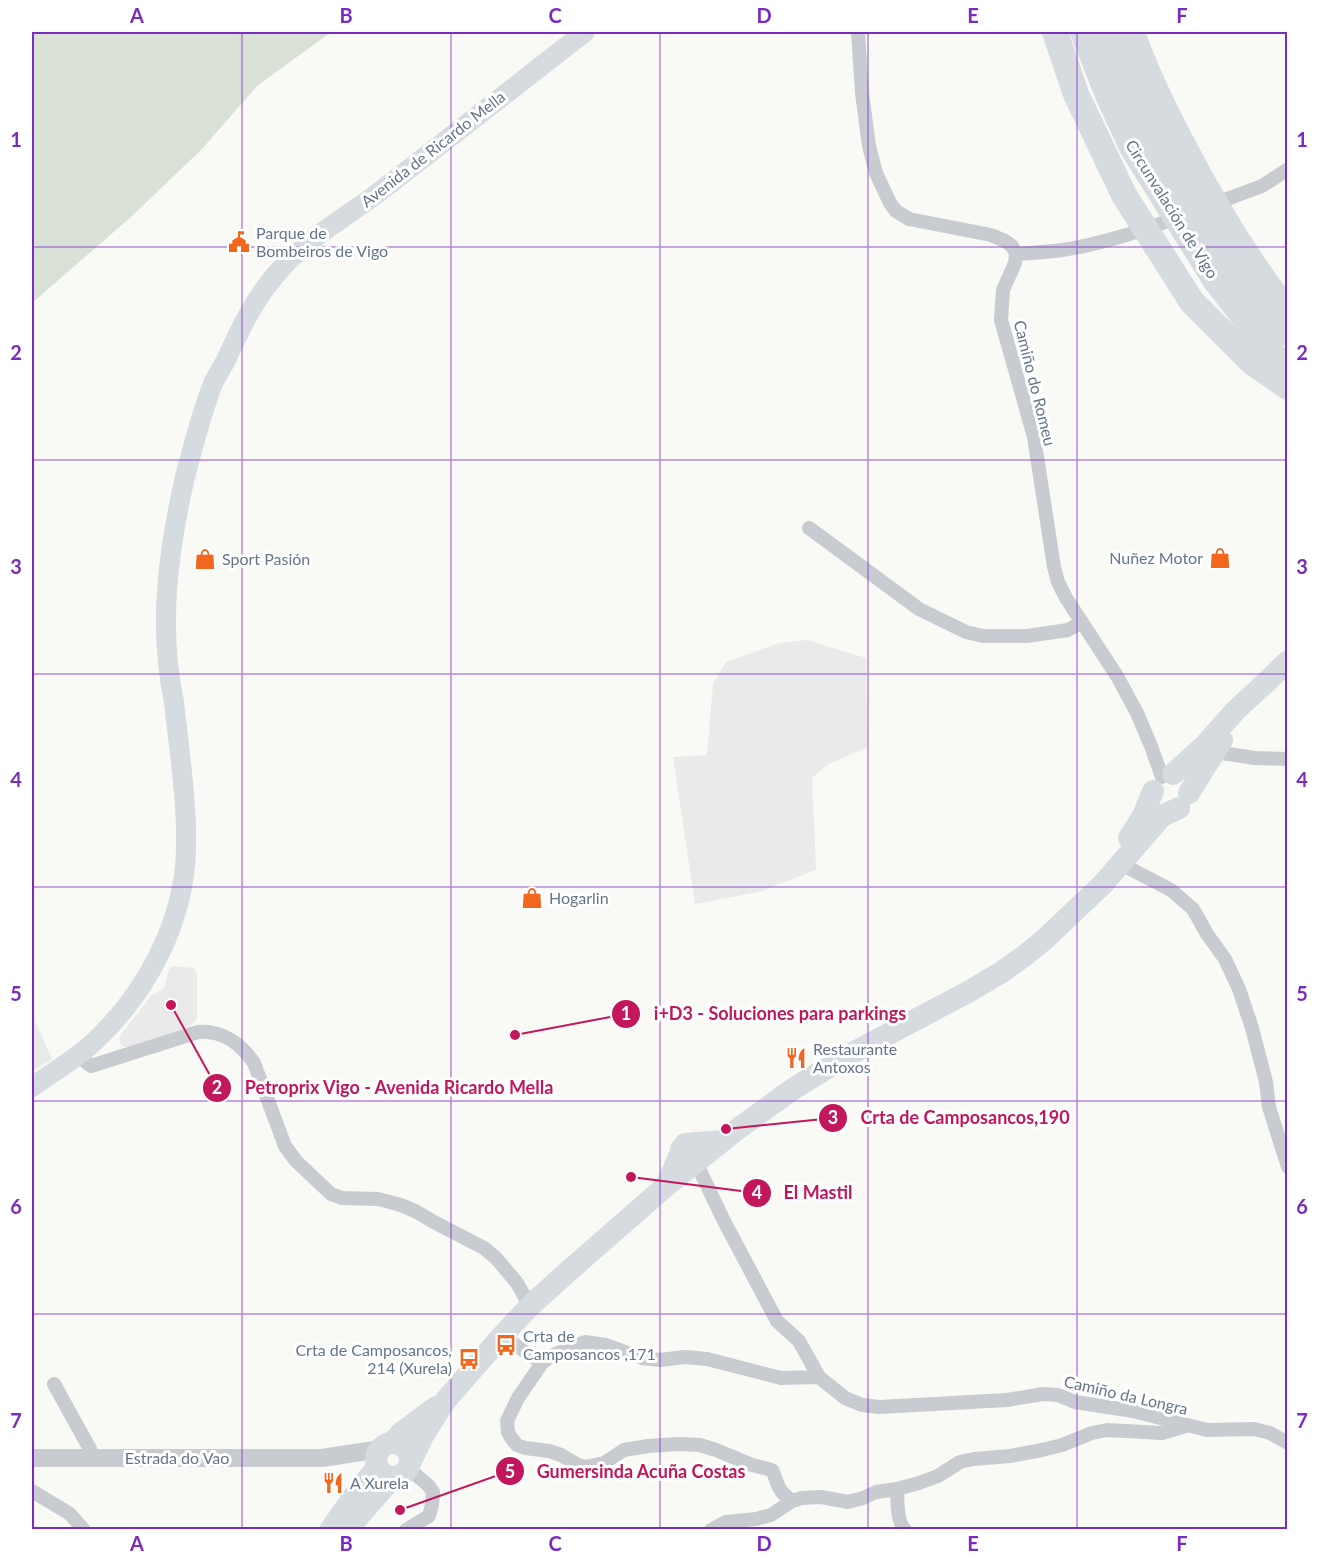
<svg xmlns="http://www.w3.org/2000/svg" width="1319" height="1561" viewBox="0 0 1319 1561" font-family="Lato,sans-serif">
<style>
.built{fill:#e9eae9}
.green{fill:#d9e1d7}
.lines{fill:none;stroke-linecap:round;stroke-linejoin:round}
.minor{stroke:#c8cbd0;stroke-width:14}
.tertiary{stroke:#c8cbd0;stroke-width:18}
.secondary{stroke:#d6dbe0;stroke-width:20}
.primary{stroke:#d6dbe0;stroke-width:22}
.motorway{stroke:#d6dbe0;stroke-width:26}
.grid{fill:none;stroke:#7b2cbf;stroke-width:1.5;stroke-opacity:0.55}
.labels{text-anchor:middle;stroke-width:6;stroke-linejoin:round;paint-order:stroke}
.street-label{font-size:16px;fill:#65758a;stroke:#fff}
.poi-label{font-size:16px;fill:#65758a;stroke:#fff;text-anchor:start}
.leader{fill:none;stroke:#c2185b;stroke-width:2}
.callout-dot{fill:#c2185b;stroke:#fff;stroke-width:2}
.mark-label{font-size:18px;text-anchor:middle;font-weight:bold;fill:#fff}
.callout-label{font-size:18px;text-anchor:middle;font-weight:bold;fill:#c2185b;stroke:#fff;stroke-width:6;stroke-linejoin:round;paint-order:stroke}
.neatline{fill:none;stroke:#7b2cbf;stroke-width:2}
.grid-label{font-size:20px;text-anchor:middle;font-weight:bold;fill:#7b2cbf}
</style>
<rect width="100%" height="100%" fill="#f9f9f6"/>
<path class="built" d="M807 640 866 658 867 747 827 765 812 778 816 870 759 892 695 904 673 757 707 755 713 684 726 662 779 643Z
M172 966 193 968 197 973V1019L189 1027 132 1047H125L121 1045 119 1038 122 1033 151 996 164 988 169 969Z
M36 1023 52 1059 32 1072V1024Z"/>
<path class="green" d="M32 32H331L257 86 202 149 131 217 32 303Z"/>
<g class="lines">
<path class="minor" d="M858 32 862 93 869 146 876 173 890 203 896 211 909 219 991 235 1005 241 1012 246 1016 254 1015 263 1003 290 1001 320 1034 437 1054 567 1058 582 1066 598 1117 676 1137 713 1151 746 1162 777
M1211 205 1262 186 1288 169
M1016 254C1031 253 1047 252 1062 250 1103 244 1143 230 1182 216
M809 528 919 609 966 632 983 636H1027L1068 630 1082 622
M1215 752 1255 758 1288 759
M1121 864 1171 890 1193 909 1207 934 1225 959 1239 989 1252 1028 1266 1082 1269 1107 1288 1167
M77 1055 91 1066 198 1032C222 1030 241 1044 254 1063L285 1146 296 1161 331 1194 342 1198 378 1199 401 1205 417 1212 432 1221 484 1248 496 1258 517 1283 530 1306
M697 1161 702 1175 724 1221 777 1321 799 1341 819 1377 845 1398 862 1405 879 1407 1007 1400 1043 1394 1058 1395 1075 1402 1133 1411 1207 1430 1254 1429 1270 1433 1288 1443
M502 1336 542 1363
M54 1384 90 1449V1458
M897 1489C898 1502 896 1520 905 1530
M32 1491 70 1514 84 1530
M792 1501C786 1496 780 1492 778 1485 775 1479 775 1475 772 1470L752 1465 716 1450 700 1445 679 1444 648 1446 624 1450 604 1463 585 1467 578 1465 561 1455 549 1451 525 1448 517 1445 512 1439 508 1432 507 1421 518 1398 542 1363 551 1356 585 1342 606 1345 642 1358 660 1360 685 1357 707 1359 781 1378 819 1377
M406 1530 429 1516 432 1505 433 1492 428 1485 408 1468
M711 1530 726 1522 756 1519 771 1515 792 1501 802 1498 821 1497 848 1502 863 1498 876 1492 897 1489 919 1483 938 1476 960 1462 974 1459 1010 1456 1042 1450 1062 1445 1092 1433 1107 1430 1162 1433 1186 1426"/>
<path class="tertiary" d="M32 1458H322L381 1449"/>
<path class="secondary" d="M32 1087C53 1072 76 1059 95 1041 147 992 185 921 186 848 187 799 179 750 174 702 158 627 168 551 185 477 193 446 201 415 212 386 216 376 223 367 227 358 241 327 255 298 278 272 304 241 341 220 374 196 445 142 515 86 585 32"/>
<path class="primary" d="M1173 774 1204 746 1236 710 1260 688 1288 661
M1189 793 1222 740
M1129 838 1143 816 1153 791
M668 1182 681 1152V1149L685 1144 722 1141
M392 1443 401 1433 436 1407
M376 1460a17 17 0 1 1 34 0a17 17 0 1 1-34 0Z
M410 1463 423 1436 445 1401 502 1336 530 1306 563 1276 666 1186 739 1128 793 1089 847 1056 968 992 1002 972 1028 953 1045 939 1103 884 1162 816 1179 808
M330 1530 359 1489 378 1467
M347 1530 393 1477"/>
<path class="motorway" d="M1055 32 1076 94 1124 195 1192 302 1253 363 1288 387
M1083 32 1108 95 1132 147 1216 281 1276 358 1288 371
M1108 32 1134 96 1164 157 1237 273 1288 333
M1132 32C1145 71 1164 109 1183 145 1211 199 1242 251 1278 299"/>
</g>
<path class="grid" d="M242 32V1530M451 32V1530M660 32V1530M868 32V1530M1077 32V1530M32 247H1288M32 460H1288M32 674H1288M32 887H1288M32 1101H1288M32 1314H1288"/>
<defs>
<symbol id="civic-bare" viewBox="-9 -9 18 18"><path d="M-.6-6.5H3V-4.5H.6V-3L4-1V1h2V6H-6V1h2V-1L-.6-3ZM-1.2 2.5V6h2.4V2.5Z" fill="#f2661d" stroke="#fff" stroke-width="2.5" paint-order="stroke"/></symbol>
<symbol id="shop-bare" viewBox="-9 -9 18 18"><path d="M-5-2.5h2.3a2.7 3.5 0 0 1 5.4 0H5L5.5 6h-11ZM-1.5-2.5h3a1.5 2.3 0 0 0-3 0Z" fill="#f2661d" stroke="#fff" stroke-width="2.5" paint-order="stroke"/></symbol>
<symbol id="restaurant-bare" viewBox="-9 -9 18 18"><path d="M-5-6h1v4h1v-4h1v4h1v-4h1v5L-1.5 .5V6h-2V.5L-5-1ZM5-6V6H3V1.5H1.5Q1.5-4 5-6Z" fill="#f2661d" stroke="#fff" stroke-width="2.5" paint-order="stroke"/></symbol>
<symbol id="bus-bare" viewBox="-9 -9 18 18"><path d="M-5-6H5V4H4V6H2V4H-2V6H-4V4H-5ZM-3.5-4V0h7V-4ZM-3.5 1.2v1.5H-2V1.2ZM2 1.2v1.5H3.5V1.2Z" fill="#f2661d" stroke="#fff" stroke-width="2.5" paint-order="stroke"/></symbol>
</defs>
<g fill-rule="evenodd">
<use href="#civic-bare" x="224" y="227" width="30" height="30"/>
<use href="#shop-bare" x="1205" y="543" width="30" height="30"/>
<use href="#shop-bare" x="190" y="544" width="30" height="30"/>
<use href="#shop-bare" x="517" y="883" width="30" height="30"/>
<use href="#restaurant-bare" x="781" y="1043" width="30" height="30"/>
<use href="#bus-bare" x="491" y="1330" width="30" height="30"/>
<use href="#bus-bare" x="454" y="1344" width="30" height="30"/>
<use href="#restaurant-bare" x="318" y="1468" width="30" height="30"/>
</g>
<g class="labels">
<g class="street-label">
<text transform="translate(433 149) rotate(-38)" y="6">Avenida de Ricardo Mella</text>
<text transform="translate(1172 209) rotate(58)" y="6">Circunvalación de Vigo</text>
<text transform="translate(1035 383) rotate(76)" y="6">Camiño do Romeu</text>
<text transform="translate(1126 1395) rotate(13)" y="6">Camiño da Longra</text>
<text x="177" y="1464">Estrada do Vao</text>
</g>
<g class="poi-label">
<text x="256" y="239">Parque de<tspan x="256" dy="18">Bombeiros de Vigo</tspan></text>
<text x="1203" y="564" text-anchor="end">Nuñez Motor</text>
<text x="222" y="565">Sport Pasión</text>
<text x="549" y="904">Hogarlin</text>
<text x="813" y="1055">Restaurante<tspan x="813" dy="18">Antoxos</tspan></text>
<text x="523" y="1342">Crta de<tspan x="523" dy="18">Camposancos ,171</tspan></text>
<text x="452" y="1356" text-anchor="end">Crta de Camposancos,<tspan x="452" dy="18">214 (Xurela)</tspan></text>
<text x="350" y="1489">A Xurela</text>
</g>
</g>
<path class="leader" d="M515 1035L626 1014M171 1005L217 1088M726 1129L833 1118M631 1177L757 1193M400 1510L510 1471"/>
<g class="callout-dot">
<circle cx="515" cy="1035" r="6"/>
<circle cx="171" cy="1005" r="6"/>
<circle cx="726" cy="1129" r="6"/>
<circle cx="631" cy="1177" r="6"/>
<circle cx="400" cy="1510" r="6"/>
<circle cx="626" cy="1014" r="15"/>
<circle cx="217" cy="1088" r="15"/>
<circle cx="833" cy="1118" r="15"/>
<circle cx="757" cy="1193" r="15"/>
<circle cx="510" cy="1471" r="15"/>
</g>
<g class="mark-label">
<text x="626" y="1020">1</text>
<text x="217" y="1094">2</text>
<text x="833" y="1124">3</text>
<text x="757" y="1199">4</text>
<text x="510" y="1478">5</text>
</g>
<g class="callout-label">
<text x="780" y="1020">i+D3 - Soluciones para parkings</text>
<text x="399" y="1094">Petroprix Vigo - Avenida Ricardo Mella</text>
<text x="965" y="1124">Crta de Camposancos,190</text>
<text x="818" y="1199">El Mastil</text>
<text x="641" y="1478">Gumersinda Acuña Costas</text>
</g>
<rect width="1319" height="1561" fill="none" stroke="#ffffff" stroke-width="66"/>
<rect x="33" y="33" width="1253" height="1495" class="neatline"/>
<g class="grid-label">
<text x="137" y="23">A</text>
<text x="346" y="23">B</text>
<text x="555" y="23">C</text>
<text x="764" y="23">D</text>
<text x="973" y="23">E</text>
<text x="1182" y="23">F</text>
<text x="16" y="147">1</text>
<text x="1302" y="147">1</text>
<text x="16" y="360">2</text>
<text x="1302" y="360">2</text>
<text x="16" y="574">3</text>
<text x="1302" y="574">3</text>
<text x="16" y="787">4</text>
<text x="1302" y="787">4</text>
<text x="16" y="1001">5</text>
<text x="1302" y="1001">5</text>
<text x="16" y="1214">6</text>
<text x="1302" y="1214">6</text>
<text x="16" y="1428">7</text>
<text x="1302" y="1428">7</text>
<text x="137" y="1551">A</text>
<text x="346" y="1551">B</text>
<text x="555" y="1551">C</text>
<text x="764" y="1551">D</text>
<text x="973" y="1551">E</text>
<text x="1182" y="1551">F</text>
</g>
</svg>
